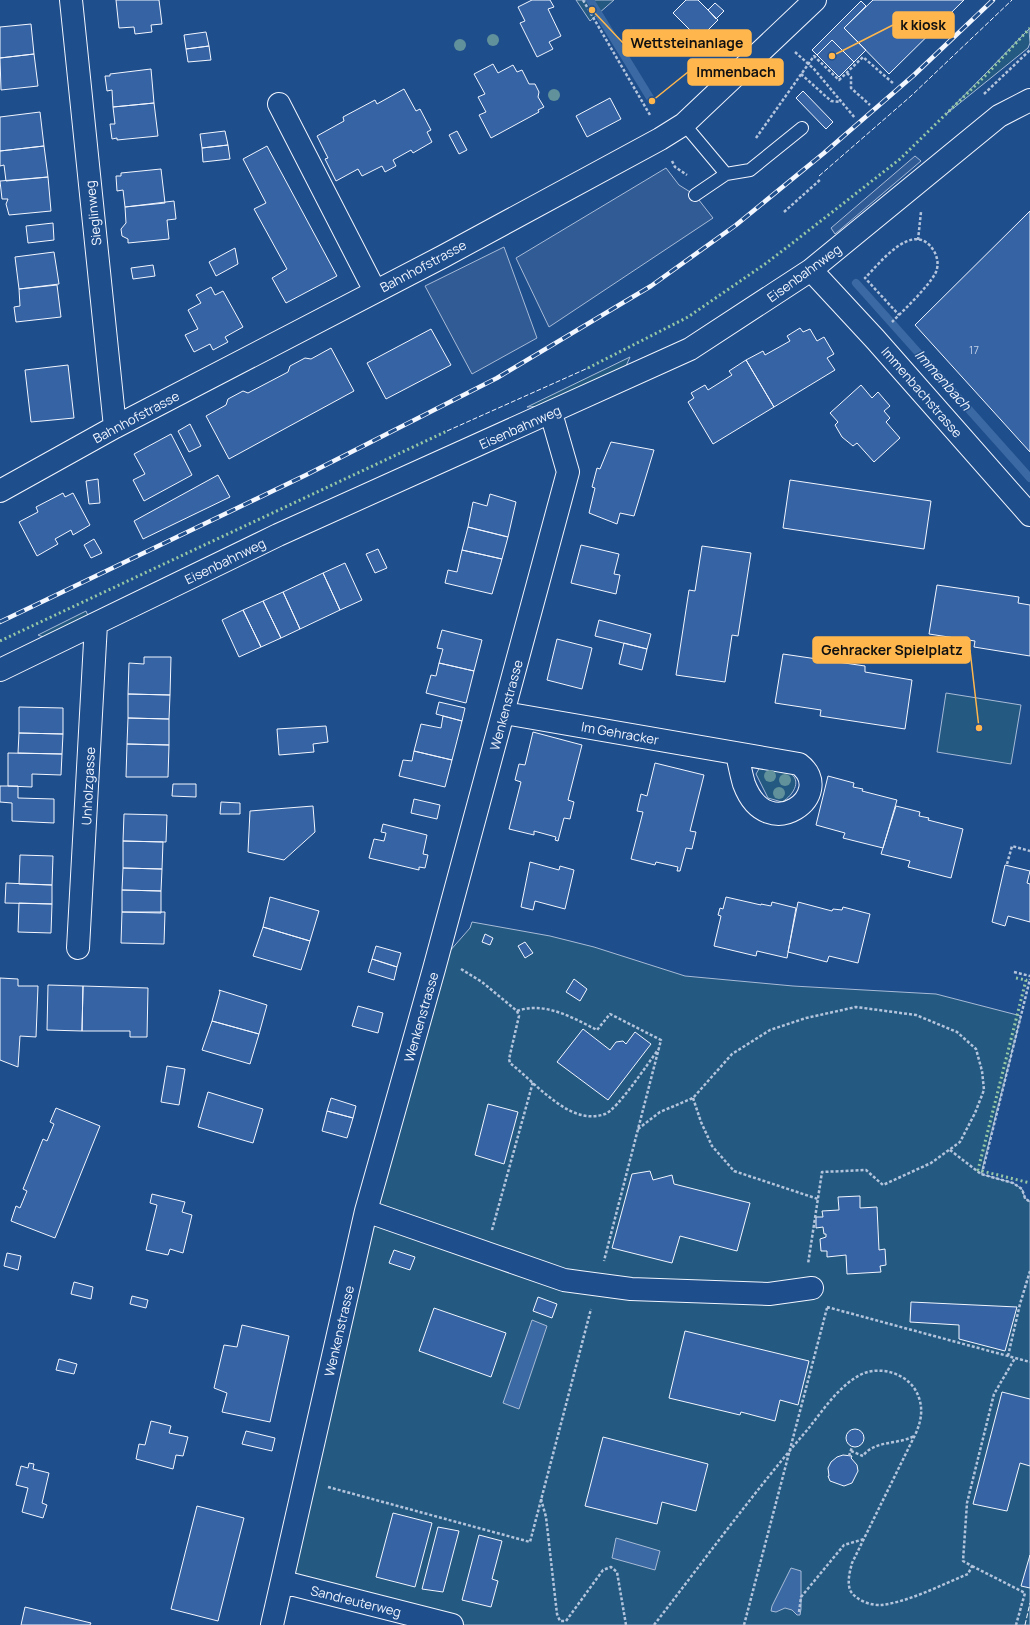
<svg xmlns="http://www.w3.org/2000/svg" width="1030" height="1625" viewBox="0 0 1030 1625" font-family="Manrope,sans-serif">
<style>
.green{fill:#245a82;stroke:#a8bbd7}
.parking{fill:#305b95;stroke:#a8bbd7}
.water{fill:#3b69a3;stroke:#a8bbd7}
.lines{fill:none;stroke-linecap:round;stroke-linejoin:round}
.stream{stroke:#3b69a3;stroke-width:8}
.building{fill:#3563a3;stroke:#f2f6ff}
.service-casing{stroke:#f2f6ff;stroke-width:14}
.minor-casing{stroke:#f2f6ff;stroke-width:24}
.path{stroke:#b3c4dc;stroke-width:2.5;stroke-dasharray:3 2;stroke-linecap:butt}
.service{stroke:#1f4e8c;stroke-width:12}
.minor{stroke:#1f4e8c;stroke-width:22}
.rail-casing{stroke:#f2f6ff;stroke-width:4.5}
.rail{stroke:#1f4e8c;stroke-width:3;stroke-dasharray:9;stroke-linecap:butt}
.hedge{stroke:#97c8a6;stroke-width:3;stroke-dasharray:2 3;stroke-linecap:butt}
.fence{stroke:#f2f6ff;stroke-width:1;stroke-dasharray:5 2;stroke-linecap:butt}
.tree{fill:#61919a}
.labels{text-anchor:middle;stroke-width:3;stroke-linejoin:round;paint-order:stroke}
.number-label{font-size:11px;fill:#c3d1e8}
.street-label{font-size:13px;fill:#f2f6ff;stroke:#1f4e8c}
.water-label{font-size:14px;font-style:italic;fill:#f2f6ff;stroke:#1f4e8c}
.leader{fill:none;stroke:#ffb74d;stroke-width:1.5}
.callout-dot{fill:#ffb74d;stroke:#1f4e8c;stroke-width:1.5}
.callout{fill:#ffb74d;stroke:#ffb74d;stroke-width:1.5}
.callout-label{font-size:14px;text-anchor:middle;font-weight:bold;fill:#111}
</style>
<rect width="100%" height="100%" fill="#1f4e8c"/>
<path class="green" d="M576 0H614L590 21Z
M1029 29 1030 43 1028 48 945 115Z
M630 357 626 366 621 370 546 406 527 407Z
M86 611 89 618 46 638 38 635Z
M946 693 1021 705 1011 764 937 752Z
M760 767C768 768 779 768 786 771 804 778 794 795 782 802L768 798 756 774Z
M472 922 550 936 594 947 685 976 793 986 936 994 1021 1016 981 1174 1013 1183 1022 1189 1025 1198 1030 1202V1625H452L283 1582 434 969 470 928Z"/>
<path class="parking" d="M915 156 921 161 835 234 831 228Z
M666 168 679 185 695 195 713 218 549 327 516 258Z
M504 247 537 338 472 374 425 286Z"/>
<path class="water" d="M532 1320 547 1326 519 1409 503 1403Z
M616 1538 660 1551 655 1570 612 1558Z
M791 1568 801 1571V1609L800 1615H797L792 1610 785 1608 776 1612 771 1611 772 1606Z"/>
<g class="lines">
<path class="stream" d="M590 0 652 101
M856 283 1030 478"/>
</g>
<path class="building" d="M116 0H159L162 24 151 25 152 32 135 34 134 27 119 28Z
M532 0H550L554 7 548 9 561 36 549 42 553 49 537 57 520 23 525 21 518 7Z
M686 0H698L718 20 699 39 673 13Z
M873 0H964L889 74 844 28Z
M861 1 866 6 844 28 866 50 854 62 832 40 817 55 812 50Z
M715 3 724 11 716 19 708 10Z
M31 24 34 54 0 58V27Z
M206 32 209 46 186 49 184 35Z
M832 40 854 62 839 77 817 55Z
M209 46 211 60 188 62 186 49Z
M34 54 38 86 1 90 0 58Z
M493 64 498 73 513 65 517 72 522 70 529 84H535L539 92 538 97 544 107 538 110 539 112 491 138 479 115 486 112 478 97 485 94 474 74Z
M151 69 154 103 113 107 112 90 107 91 105 76H110V74Z
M404 89 416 111 420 109 431 130 427 132 432 142 413 153 411 150 393 160 396 166 385 172 382 166 362 176 358 169 336 181 325 159 328 158 317 136 344 121 343 117 375 100 377 104Z
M803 91 833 122 826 129 796 98Z
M610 98 621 119 587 137 576 116Z
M154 103 158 136 117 140V138L112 139 110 124H115L113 107Z
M40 112 44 146 0 151V117Z
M225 131 228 145 202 148 200 134Z
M457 131 467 150 459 154 449 135Z
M228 145 230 159 203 162 202 148Z
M44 146 48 177 6 181 4 165 0 166V151Z
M267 146 337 276 286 303 272 278 287 269 254 209 266 203 243 159Z
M161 169 165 203 125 207 123 190 117 191 116 176H121V173Z
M48 177 51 211 9 215 6 204 8 199H2L0 181Z
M174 201 176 219 167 220 169 239 128 243V239L122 236 121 229 126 223 125 207Z
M1030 211V452L915 325Z
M53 223 54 240 28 243 26 226Z
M235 248 238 264 216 276 209 262Z
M54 252 59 284 19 289 15 257Z
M153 265 155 276 133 279 131 268Z
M57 285 61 317 16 322 14 307 20 306 19 289Z
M211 287 215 295 223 291 243 327 225 337 228 342 213 350 210 344 194 352 185 335 198 329 188 310 201 303 196 295Z
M800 328 803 332 810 329 817 341 824 337 834 354 827 358 835 370 774 407 746 360 763 351 765 355 790 341 787 336Z
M431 329 451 365 386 399 367 363Z
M331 348 354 391 229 459 206 416 226 405 228 399 243 391 248 393 288 372 290 366 305 358 311 359Z
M746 360 774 407 713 444 688 402 694 398 691 393 705 385 708 390 732 375 729 371Z
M68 365 74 418 31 422 25 370Z
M861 385 872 398 878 392 890 406 884 411 890 418 886 422 900 438 874 462 857 443 853 446 842 437 835 425 838 422 830 413Z
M190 424 201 446 189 452 178 431Z
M171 434 192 475 144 501 133 480 145 474 134 454Z
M611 442 654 450 634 516 620 513 617 524 589 513 595 488 592 487 597 468 600 469Z
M218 475 230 497 143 539 134 521Z
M98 479 100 503 89 504 86 481Z
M790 480 931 501 924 549 783 528Z
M63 493 65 497 73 493 90 525 73 535 71 530 55 539 58 544 37 556 19 522 38 512 36 507Z
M490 494 516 502 508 537 468 527 473 502 487 506Z
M468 527 508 537 502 559 462 550Z
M94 539 102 553 91 558 84 545Z
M581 545 619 554 614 574 620 575 616 594 571 583Z
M702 546 751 553 738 636 732 635 725 682 676 675 689 590 695 591Z
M378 549 387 568 375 573 366 554Z
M462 550 502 559 492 594 445 583 448 570 457 572Z
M345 563 362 600 340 610 323 573Z
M323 573 340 610 300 629 283 592Z
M937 585 1019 597 1018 603 1030 605V656L974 647 975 641 929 634Z
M283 592 300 629 281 638 263 601Z
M263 601 281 638 261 647 243 610Z
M243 610 261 647 239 657 222 620Z
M599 620 651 634 647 649 595 636Z
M442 630 482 640 474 671 439 663 443 649 437 648Z
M557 639 592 648 582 689 547 680Z
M624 643 647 649 642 670 619 664Z
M783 654 865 666V672L912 680 905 729 820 716 821 710 775 703Z
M144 657H171L170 695 128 694 129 663 144 664Z
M439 663 474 671 466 703 426 693 431 675 436 676Z
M128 694 170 695 169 719 128 718Z
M439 702 465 708 462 721 436 714Z
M19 707 63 708V734L19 733Z
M443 716 462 721 452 760 414 751 421 724 441 728Z
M128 718 169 719V745L127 744Z
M326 726 328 742 313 744 314 752 279 755 277 729Z
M533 732 582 745 568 800 574 802 570 819 564 818 558 841 555 840 556 837 534 831V835L509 829 521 782 515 780 519 764 525 765Z
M19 733 63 734 62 754 18 753Z
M127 744 169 745 168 777H126Z
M414 751 452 760 445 787 399 776 403 760 412 761Z
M8 753 62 754 61 775 32 774V787L8 786Z
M655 763 704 775 690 831 696 832 692 849 686 848 680 871H677L678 867 656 862 655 865 631 859 643 812 637 811 641 794 647 796Z
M828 776 854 783 853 787 863 789 862 791 897 800 883 848 843 838 845 833 816 825Z
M173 784H196V797L172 796Z
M0 786H18V798L54 799V823L12 821V803L0 802Z
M414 799 440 805 437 819 411 813Z
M221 802 240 803V814H220Z
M313 806 315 832 284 860 248 852 250 811Z
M896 806 920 812 919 816 929 818 928 820 963 829 951 878 908 867 910 861 881 854Z
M124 814 167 815 166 842 123 841Z
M383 824 427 835 423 854 428 855 425 868 419 867V870L369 858 374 839 384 841 386 833 381 832Z
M123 841 163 842 162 869 123 868Z
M20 855 53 856 52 885 19 884Z
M530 862 559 870 560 866 574 870 565 909 535 901 533 910 521 907Z
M1005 865 1030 871 1027 883 1030 884V922L1008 916 1005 926 992 922Z
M123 868 162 869 161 891 122 890Z
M6 883 52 885V904L5 903Z
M122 890 161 891V913L122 912Z
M270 897 319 911 310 941 263 927Z
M726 897 761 905V904L771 906 772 902 796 908 787 958 757 951 756 956 714 946 721 916 718 915 720 908 723 909Z
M798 902 832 911 833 909 842 910 843 907 870 914 858 963 829 956 827 962 788 952Z
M19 903 52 904 51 933 18 932Z
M122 912H165L164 944 121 943Z
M263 927 310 941 301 970 253 956Z
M485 934 493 938 490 945 482 942Z
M525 942 533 953 525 958 518 946Z
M376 946 401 953 397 967 372 959Z
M372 959 397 967 394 980 368 972Z
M0 978 18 979V986H38L36 1037 20 1036 18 1067 0 1060Z
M574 979 587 989 580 1001 566 992Z
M48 985 83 986 82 1031 47 1030Z
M83 986 148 988 147 1037H130V1031H82Z
M219 990 267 1005 259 1034 212 1021 220 992Z
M358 1006 383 1013 378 1033 352 1026Z
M212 1021 259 1034 250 1064 202 1050Z
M583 1029 610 1050 616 1042 623 1041 626 1044 635 1032 651 1044 608 1100 557 1062Z
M167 1066 185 1069 179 1105 161 1102Z
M208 1092 263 1109 253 1143 198 1127Z
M331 1098 356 1106 353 1118 327 1111Z
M488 1104 518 1112 504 1164 475 1155Z
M56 1108 100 1126 55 1238 11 1221 16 1206 20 1208 27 1191 23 1189 43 1139 47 1141 54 1124 50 1122Z
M327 1111 353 1118 347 1138 322 1131Z
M650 1171 653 1180 672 1175 674 1184 750 1203 737 1251 680 1236 672 1263 612 1248 632 1174Z
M152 1194 185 1202 182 1212 192 1215 183 1253 170 1249 168 1255 146 1250 157 1205 150 1203Z
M860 1196V1208L877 1207 879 1250 885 1249 886 1265 880 1266 881 1272 847 1274 846 1255 827 1257V1251H821L820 1239 826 1237V1234H824L823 1227 816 1228V1217H823L822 1211 839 1210 838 1197Z
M394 1250 415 1257 410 1270 389 1263Z
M7 1253 21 1256 18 1270 4 1266Z
M74 1282 93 1287 91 1299 71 1294Z
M132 1296 148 1300 146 1308 130 1304Z
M538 1297 557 1304 552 1318 533 1311Z
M911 1302 1017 1307 1005 1351 959 1339V1325L910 1322Z
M434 1308 506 1333 491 1377 419 1351Z
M242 1325 289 1336 270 1422 222 1412 227 1393 214 1388 224 1345 237 1347Z
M685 1331 809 1361 798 1405 780 1400 775 1421 741 1412 740 1415 669 1398Z
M59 1359 77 1364 74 1374 56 1370Z
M1002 1392 1030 1399V1466L1020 1463 1007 1511 973 1504Z
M151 1421 171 1426 169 1433 188 1437 183 1456 176 1455 173 1469 136 1459 139 1444 145 1445Z
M846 1438a9 9 0 1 1 18 0a9 9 0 1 1-18 0Z
M246 1431 275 1438 272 1451 242 1444Z
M603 1437 708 1464 696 1511 662 1502 657 1524 585 1506Z
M843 1455 852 1456 851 1458 857 1465 858 1471 852 1483 844 1486 830 1481 828 1476H829L828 1468 831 1462 837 1457Z
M29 1463 34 1464 33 1469 49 1473 42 1503 47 1505 43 1518 22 1512 28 1488 16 1485 21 1466 28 1468Z
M197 1506 244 1518 218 1621 171 1609Z
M393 1513 432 1523 415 1587 376 1577Z
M438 1527 459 1531 443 1592 422 1589Z
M479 1535 502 1541 492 1579 498 1581 491 1607 462 1600Z
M1030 1555V1588L1021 1586Z
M25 1607 91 1623 90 1625H21Z"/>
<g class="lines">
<defs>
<path id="service" d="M684 124 726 174 695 195
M726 174 750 170 802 128"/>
<path id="minor" d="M71 0 115 427
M279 104 375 291
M811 270 875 339 1030 515
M0 491 115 427 444 256 660 139 684 124 815 0
M0 670 278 535 690 349 811 270 999 116 1030 100
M504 713 799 764C838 793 768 848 744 784 741 774 739 763 737 754
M78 948 96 624
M366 1211 564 1280 631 1289 769 1294 812 1288
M283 1582 452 1625
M272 1625 366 1211 434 969 568 472 551 413"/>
</defs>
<use href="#service" class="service-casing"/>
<use href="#minor" class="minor-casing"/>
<path class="path" d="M583 0 650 115
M795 52 814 69 855 118
M847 73 851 77V88L870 105
M801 74 831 101 840 102
M984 94 1030 50
M756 138 814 56 839 80 863 57 894 84
M672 161 675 167 687 175
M784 212 821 179
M918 240 921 212
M892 322C905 309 926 289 935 274 939 267 938 258 934 251 914 218 880 263 865 278L899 315
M1007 864 1012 846 1030 851
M461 969 482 982 517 1011 519 1016 509 1059 510 1063C524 1074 537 1088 552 1099 567 1111 586 1121 605 1114 618 1109 648 1063 658 1050
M1014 972 1030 976
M517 1011C545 1001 573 1018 597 1030L610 1014 661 1040 604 1261
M693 1098 701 1122 712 1146 734 1171 818 1199
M638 1129 660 1112 693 1098 732 1054 770 1030 806 1018 856 1007 916 1015 957 1032 976 1049 982 1071 984 1090 975 1113 960 1142 931 1163 883 1185 866 1170 822 1172 808 1264
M950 1150 981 1174 1013 1183 1022 1189 1025 1198 1030 1202
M983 1169 1030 979
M492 1230 533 1082
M827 1307 1030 1362
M1008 1356 1020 1304 1030 1271
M851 1451 863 1456C874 1440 898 1445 914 1436
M849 1456 852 1447
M328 1487 530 1542 591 1309
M541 1499 546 1517 557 1614 560 1621H566L603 1570 611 1567 617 1572 626 1625
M972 1566 1025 1593 1016 1625
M799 1612 801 1597 844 1545 864 1539
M654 1625C705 1559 754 1492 808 1429 823 1410 839 1386 860 1375 879 1365 906 1373 916 1391 924 1406 922 1420 915 1435L852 1563C850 1571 847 1581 850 1590 855 1600 871 1606 882 1605 911 1601 941 1585 968 1574L972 1566 963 1561 967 1503 994 1394 1015 1358
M744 1625 827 1308"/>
<use href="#service" class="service"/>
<use href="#minor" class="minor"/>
<defs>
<path id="rail" d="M0 622 306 475 497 378 651 286 736 225 824 153 914 75 993 0"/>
</defs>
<use href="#rail" class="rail-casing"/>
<use href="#rail" class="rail"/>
<path class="hedge" d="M588 368 688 317 765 264 799 238 900 159 987 74 1030 28
M0 641 447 431
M1016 978 1026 980 978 1170 1030 1183"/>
<path class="fence" d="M819 176 911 96 1012 0
M447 431 588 368
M1025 1625 1030 1603"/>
</g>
<g class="tree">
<circle cx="493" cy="40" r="6"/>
<circle cx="460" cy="45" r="6"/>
<circle cx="554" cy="95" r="6"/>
<circle cx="770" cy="776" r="6"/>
<circle cx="785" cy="780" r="6"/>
<circle cx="779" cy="793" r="6"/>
</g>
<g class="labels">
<g class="number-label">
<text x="974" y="354">17</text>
</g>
<g class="street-label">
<text transform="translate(93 213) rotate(-96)" y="5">Sieglinweg</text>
<text transform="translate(423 266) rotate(-28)" y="5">Bahnhofstrasse</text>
<text transform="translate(804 273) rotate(-36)" y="5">Eisenbahnweg</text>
<text transform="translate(922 392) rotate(49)" y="5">Immenbachstrasse</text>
<text transform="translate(136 417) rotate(-28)" y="5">Bahnhofstrasse</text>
<text transform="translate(520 427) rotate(-24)" y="5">Eisenbahnweg</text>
<text transform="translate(225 561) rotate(-26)" y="5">Eisenbahnweg</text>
<text transform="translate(506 705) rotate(-75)" y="5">Wenkenstrasse</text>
<text transform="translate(620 733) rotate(10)" y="5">Im Gehracker</text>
<text transform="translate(88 786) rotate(-87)" y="5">Unholzgasse</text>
<text transform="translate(421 1017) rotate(-74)" y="5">Wenkenstrasse</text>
<text transform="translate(339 1331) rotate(-77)" y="5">Wenkenstrasse</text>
<text transform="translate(356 1601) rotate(14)" y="5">Sandreuterweg</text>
</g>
<g class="water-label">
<text transform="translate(943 380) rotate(48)" y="5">Immenbach</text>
</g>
</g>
<path class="leader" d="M832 56L893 25M592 10L623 43M652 101L688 72M979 728L970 650"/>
<g class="callout-dot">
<circle cx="832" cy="56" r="4"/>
<circle cx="592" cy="10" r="4"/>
<circle cx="652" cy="101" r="4"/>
<circle cx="979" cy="728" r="4"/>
</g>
<g class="callout">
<rect x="893" y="12" width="61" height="26" rx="4"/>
<rect x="623" y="30" width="128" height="26" rx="4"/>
<rect x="688" y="59" width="95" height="26" rx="4"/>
<rect x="813" y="637" width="157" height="26" rx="4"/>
</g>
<g class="callout-label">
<text x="923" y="30">k kiosk</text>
<text x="687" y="48">Wettsteinanlage</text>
<text x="736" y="77">Immenbach</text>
<text x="892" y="655">Gehracker Spielplatz</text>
</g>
</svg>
